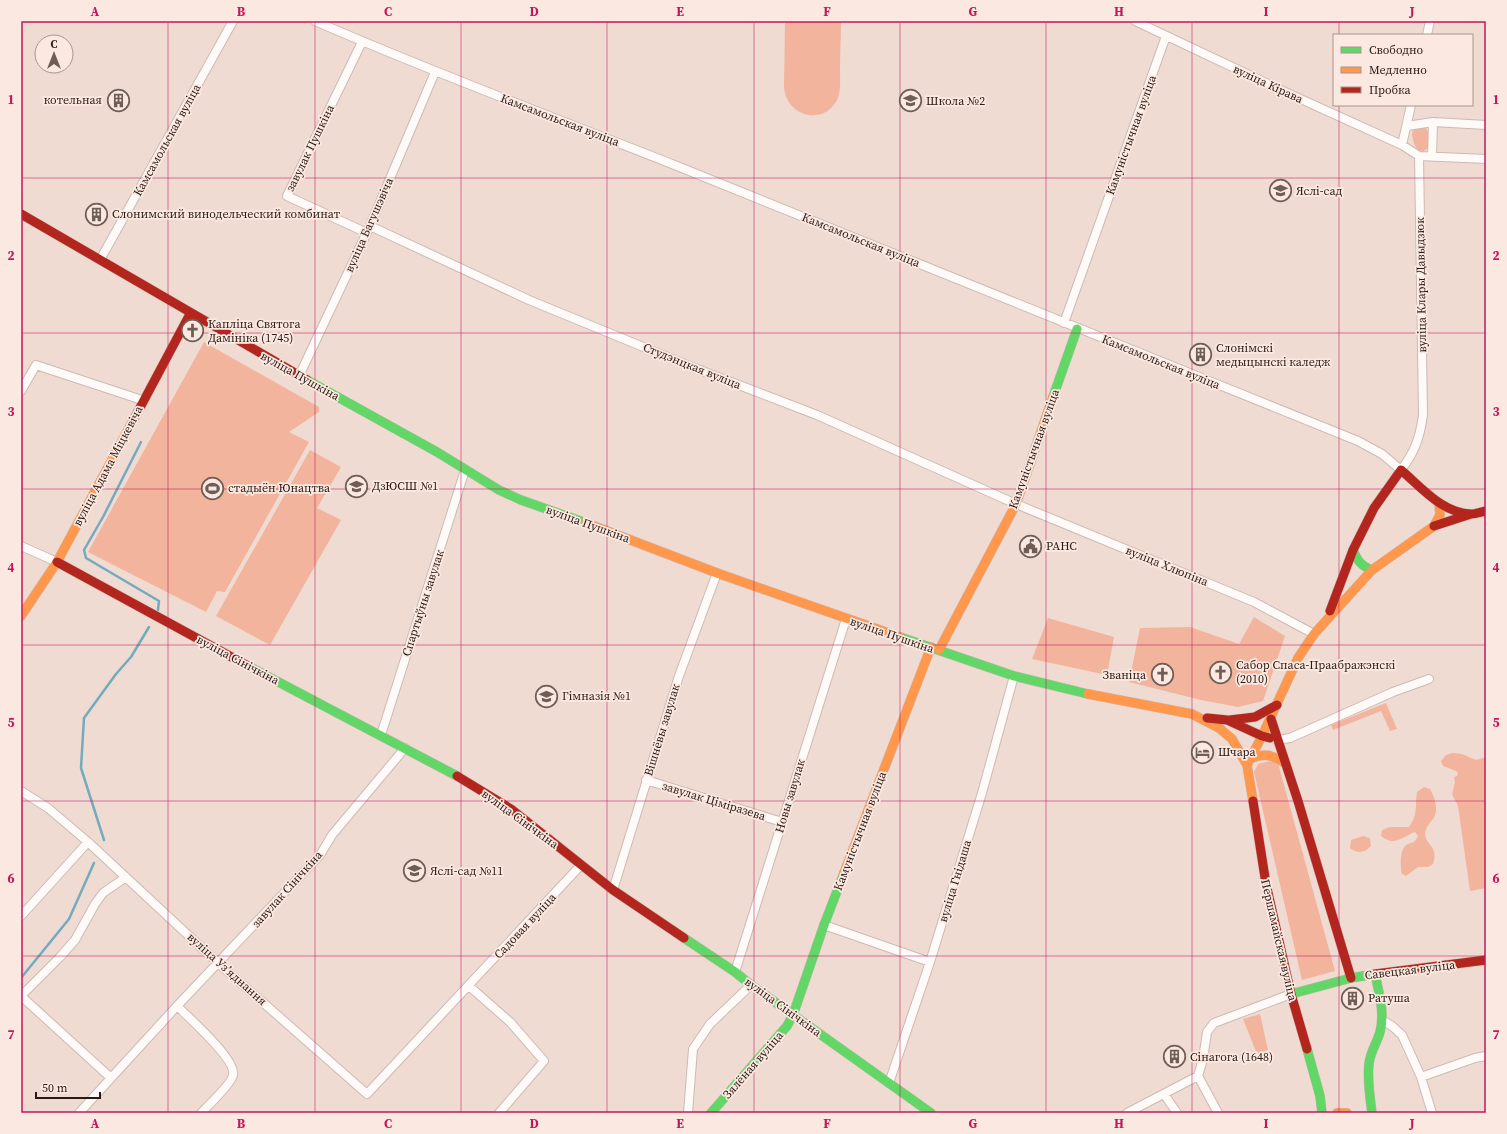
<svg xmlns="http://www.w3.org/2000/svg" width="1507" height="1134" viewBox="0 0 1507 1134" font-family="'Source Serif 4',serif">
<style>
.green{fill:#f2b49c}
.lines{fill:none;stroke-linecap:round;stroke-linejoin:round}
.stream{stroke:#74abbc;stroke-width:2.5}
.street-casing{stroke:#ccbab3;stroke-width:10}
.fast-casing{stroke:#ccbab3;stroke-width:10}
.slow-casing{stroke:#ccbab3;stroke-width:10}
.jam-casing{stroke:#ccbab3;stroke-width:10}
.street{stroke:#fdfaf8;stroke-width:8}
.fast{stroke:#63d668;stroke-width:9}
.slow{stroke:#ff974d;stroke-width:9}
.jam{stroke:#b3261e;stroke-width:9}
.grid{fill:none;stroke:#c2185b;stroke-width:1;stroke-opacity:0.55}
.labels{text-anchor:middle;stroke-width:3.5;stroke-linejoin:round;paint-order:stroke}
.street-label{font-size:12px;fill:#2a1a13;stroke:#fbe8e0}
.poi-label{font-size:12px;fill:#2a1a13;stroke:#fbe8e0;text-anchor:start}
.neatline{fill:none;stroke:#c2185b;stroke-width:1.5}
.grid-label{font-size:13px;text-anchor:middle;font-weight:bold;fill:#c2185b}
</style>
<rect width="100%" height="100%" fill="#f0dbd3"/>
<path class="green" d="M785 21H841C841 37 840 54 840 70 840 79 841 89 838 98 825 127 786 117 784 87Z
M1425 127C1440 147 1415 167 1412 133L1414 129Z
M204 342 319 407V412L289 432 309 442 225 592 217 591 206 612 88 552Z
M310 450 341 467 317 508 341 520 270 645 216 616Z
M1254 617 1285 636 1263 701 1238 707 1201 700 1129 682 1140 628 1190 627 1239 644Z
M1048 618 1114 637 1107 675 1032 659Z
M1386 703 1397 729 1390 731 1381 711 1333 730 1331 725Z
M1452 753 1462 754 1476 760 1486 757V888L1470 891 1458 806 1452 794 1455 782 1454 777 1457 776 1458 773 1456 771 1443 766 1441 761 1446 755Z
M1269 761 1278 763 1335 971 1302 980 1254 772 1258 764Z
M1424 787 1430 789C1435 798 1439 811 1433 819 1429 824 1426 827 1425 833 1425 846 1439 845 1433 864L1428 867H1418L1406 876 1402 874C1400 868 1400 851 1405 846 1411 841 1413 846 1418 836L1415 832C1402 837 1394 847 1381 836L1382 830 1390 827H1409C1418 816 1415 805 1417 792Z
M1363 836 1370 838 1371 846C1365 853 1357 854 1350 848L1351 840Z
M1260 1014 1268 1050 1257 1054 1243 1019Z"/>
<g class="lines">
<path class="stream" d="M141 442 103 517 84 550 86 558 159 601 158 610
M104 840 81 768 84 718 116 674 131 657 149 627
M21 978 69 919 94 863"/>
<defs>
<path id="street" d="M315 21C434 73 556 118 677 166 904 256 1130 351 1358 441L1382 454 1401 470C1415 452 1420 437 1423 415L1419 156 1402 145 1411 105
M1135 21 1283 91 1402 145
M1427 35 1430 21
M362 42 287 196 367 233
M1433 122 1486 125
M1407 126 1433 122 1432 157
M1419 156 1486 159
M370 226 529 300 692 367 817 415 1016 504 1254 602 1314 634
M100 260 233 21
M1064 323 1166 36
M299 376 370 226 435 72
M21 391 36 365 142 400
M21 546 57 562
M381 735 465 470
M1277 740 1290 738 1393 692 1429 679
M646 780 782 822
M21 791 48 808 88 842 218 963 367 1094 581 865
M613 890 679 676 717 573
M21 916 88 842
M824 925 930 962
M735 972 846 619
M469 986 510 1022 544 1061 499 1113
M177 1006C188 1017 237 1060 233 1075 232 1083 208 1106 201 1113
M1382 1020 1392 1026 1402 1035 1421 1077 1432 1113
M1198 1076 1218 1113
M1421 1077 1475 1058 1486 1056
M111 1078 21 996 60 957 75 940 95 904 103 893 126 877
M889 1083 930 962 982 793 1014 676
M1164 1094 1177 1113
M79 1113 177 1006 320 855 332 835 405 748
M688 1113 693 1049 710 1024 751 985
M1127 1113 1198 1076 1203 1059 1207 1032 1214 1023 1291 994"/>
<path id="fast" d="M307 380 437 452 499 490 521 500 586 523
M1053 397 1077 329
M1353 550C1357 560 1361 566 1372 570
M900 637 1014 676 1088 694
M248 666 457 776
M684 938 735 972 751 985 931 1113
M1291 994 1351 978 1375 974C1379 993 1385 1013 1380 1032 1377 1043 1370 1052 1369 1064 1367 1080 1370 1097 1372 1113
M1307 1049 1320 1096 1322 1113
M711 1113 787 1026 793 1015 824 925 844 873"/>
<path id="slow" d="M586 523 717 573 900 637
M21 616 57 562 135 417
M939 650 1016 504 1053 397
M1088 694 1192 714 1219 728 1232 739 1247 765 1253 801
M1250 759C1265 752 1273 755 1286 764
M1247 765 1262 736 1298 658 1314 634 1372 570 1434 526 1440 515 1439 503
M844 873 931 647
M1337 1113H1347"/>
<path id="jam" d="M21 214 307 380
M135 417 190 314
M1434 526 1471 514
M57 562 248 666
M1330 611 1353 550 1374 508 1401 470C1421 487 1442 513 1471 514 1476 514 1481 512 1486 511
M1207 718 1227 720 1262 736 1270 738
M1271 719 1298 801 1351 978
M1230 720 1255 717 1277 705
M457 776 511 809 613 890 684 938
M1253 801 1266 884 1291 994 1307 1049
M1375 974 1486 960"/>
</defs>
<use href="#street" class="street-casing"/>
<use href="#fast" class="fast-casing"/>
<use href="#slow" class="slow-casing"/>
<use href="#jam" class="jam-casing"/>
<use href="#street" class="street"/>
<use href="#fast" class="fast"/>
<use href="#slow" class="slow"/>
<use href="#jam" class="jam"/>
</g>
<path class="grid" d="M168 21V1113M315 21V1113M461 21V1113M607 21V1113M754 21V1113M900 21V1113M1046 21V1113M1192 21V1113M1339 21V35M1339 105V1113M21 178H1486M21 333H1486M21 489H1486M21 645H1486M21 801H1486M21 956H1486"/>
<defs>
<symbol id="building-ring" viewBox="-11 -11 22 22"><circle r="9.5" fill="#fbe8e0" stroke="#6f5e56" stroke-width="1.5"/><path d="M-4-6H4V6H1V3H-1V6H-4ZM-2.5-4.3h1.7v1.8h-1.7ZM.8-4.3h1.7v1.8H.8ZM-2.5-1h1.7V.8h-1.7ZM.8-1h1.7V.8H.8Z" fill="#6f5e56"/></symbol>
<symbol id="school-ring" viewBox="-11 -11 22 22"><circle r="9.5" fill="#fbe8e0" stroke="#6f5e56" stroke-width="1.5"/><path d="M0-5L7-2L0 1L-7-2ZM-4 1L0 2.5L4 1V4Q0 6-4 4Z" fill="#6f5e56"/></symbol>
<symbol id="church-ring" viewBox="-11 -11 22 22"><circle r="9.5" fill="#fbe8e0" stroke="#6f5e56" stroke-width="1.5"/><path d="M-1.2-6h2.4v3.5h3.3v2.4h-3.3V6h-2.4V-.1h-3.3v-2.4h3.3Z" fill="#6f5e56"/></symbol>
<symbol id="stadium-ring" viewBox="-11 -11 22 22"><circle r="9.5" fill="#fbe8e0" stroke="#6f5e56" stroke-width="1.5"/><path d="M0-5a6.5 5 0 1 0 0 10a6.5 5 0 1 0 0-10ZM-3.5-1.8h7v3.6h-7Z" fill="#6f5e56"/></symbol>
<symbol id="civic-ring" viewBox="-11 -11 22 22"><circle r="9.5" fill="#fbe8e0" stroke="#6f5e56" stroke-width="1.5"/><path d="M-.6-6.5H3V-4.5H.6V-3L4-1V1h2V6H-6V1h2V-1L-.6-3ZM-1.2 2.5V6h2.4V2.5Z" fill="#6f5e56"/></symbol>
<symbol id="hotel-ring" viewBox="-11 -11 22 22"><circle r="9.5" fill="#fbe8e0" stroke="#6f5e56" stroke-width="1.5"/><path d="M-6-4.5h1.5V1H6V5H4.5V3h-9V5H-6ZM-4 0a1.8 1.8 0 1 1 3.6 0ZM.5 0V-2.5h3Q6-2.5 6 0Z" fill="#6f5e56"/></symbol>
</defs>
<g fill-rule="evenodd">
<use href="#building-ring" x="106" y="88" width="25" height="25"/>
<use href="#school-ring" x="898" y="88" width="25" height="25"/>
<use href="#school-ring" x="1268" y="178" width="25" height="25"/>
<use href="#building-ring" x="84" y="202" width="25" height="25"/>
<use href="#church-ring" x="180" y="318" width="25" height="25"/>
<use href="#building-ring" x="1188" y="342" width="25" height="25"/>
<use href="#school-ring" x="344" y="474" width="25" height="25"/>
<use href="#stadium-ring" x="200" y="476" width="25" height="25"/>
<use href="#civic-ring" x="1018" y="534" width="25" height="25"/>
<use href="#church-ring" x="1208" y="660" width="25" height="25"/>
<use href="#church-ring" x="1150" y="662" width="25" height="25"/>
<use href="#school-ring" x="534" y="684" width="25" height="25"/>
<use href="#hotel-ring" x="1190" y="740" width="25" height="25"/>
<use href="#school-ring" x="402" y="858" width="25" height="25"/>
<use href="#building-ring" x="1340" y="986" width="25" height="25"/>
<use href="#building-ring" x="1162" y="1044" width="25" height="25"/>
</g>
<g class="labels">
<g class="street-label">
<text transform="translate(1268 84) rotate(25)" y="4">вуліца Кірава</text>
<text transform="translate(560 120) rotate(21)" y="4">Камсамольская вуліца</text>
<text transform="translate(1131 135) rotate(-70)" y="4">Камуністычная вуліца</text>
<text transform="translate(167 140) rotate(-61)" y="4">Камсамольская вуліца</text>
<text transform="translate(310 148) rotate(-64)" y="4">завулак Пушкіна</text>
<text transform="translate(369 225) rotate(-66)" y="4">вуліца Багушэвіча</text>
<text transform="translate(861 240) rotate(22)" y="4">Камсамольская вуліца</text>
<text transform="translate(1421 285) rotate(-91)" y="4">вуліца Клары Давыдзюк</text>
<text transform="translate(1161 362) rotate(22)" y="4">Камсамольская вуліца</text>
<text transform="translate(692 366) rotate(22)" y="4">Студэнцкая вуліца</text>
<text transform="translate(300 376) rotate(29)" y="4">вуліца Пушкіна</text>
<text transform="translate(1034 449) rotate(-70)" y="4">Камуністычная вуліца</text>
<text transform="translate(108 466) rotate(-62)" y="4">вуліца Адама Міцкевіча</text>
<text transform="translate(588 524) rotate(20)" y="4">вуліца Пушкіна</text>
<text transform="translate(1167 566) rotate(22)" y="4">вуліца Хлюпіна</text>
<text transform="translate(423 603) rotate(-72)" y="4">Спартыўны завулак</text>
<text transform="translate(892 635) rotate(19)" y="4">вуліца Пушкіна</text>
<text transform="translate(238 660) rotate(28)" y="4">вуліца Сінічкіна</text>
<text transform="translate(662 730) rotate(-73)" y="4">Вішнёвы завулак</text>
<text transform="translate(790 796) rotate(-73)" y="4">Новы завулак</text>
<text transform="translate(714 801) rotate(17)" y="4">завулак Ціміразева</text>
<text transform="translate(520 819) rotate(36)" y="4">вуліца Сінічкіна</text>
<text transform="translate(860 831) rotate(-69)" y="4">Камуністычная вуліца</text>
<text transform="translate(955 881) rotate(-73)" y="4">вуліца Гнідаша</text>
<text transform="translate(287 889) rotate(-48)" y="4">завулак Сінічкіна</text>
<text transform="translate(525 926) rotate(-47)" y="4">Садовая вуліца</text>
<text transform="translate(1279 940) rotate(77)" y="4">Першамайская вуліца</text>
<text transform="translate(227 969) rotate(42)" y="4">вуліца Узʼяднання</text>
<text transform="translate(1410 970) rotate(-7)" y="4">Савецкая вуліца</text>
<text transform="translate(783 1007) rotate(36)" y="4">вуліца Сінічкіна</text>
<text transform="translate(753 1065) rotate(-49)" y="4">Зялёная вуліца</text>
</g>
<g class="poi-label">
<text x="102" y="104" text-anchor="end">котельная</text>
<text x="926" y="105">Школа №2</text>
<text x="1296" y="195">Яслі-сад</text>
<text x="112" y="218">Слонимский винодельческий комбинат</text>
<text x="208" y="328">Капліца Святога<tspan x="208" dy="14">Дамініка (1745)</tspan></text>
<text x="1216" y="352">Слонімскі<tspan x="1216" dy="14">медыцынскі каледж</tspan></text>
<text x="372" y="490">ДзЮСШ №1</text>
<text x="228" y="492">стадыён Юнацтва</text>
<text x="1046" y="550">РАНС</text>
<text x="1236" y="669">Сабор Спаса-Праабражэнскі<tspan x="1236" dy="14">(2010)</tspan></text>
<text x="1146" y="679" text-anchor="end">Званіца</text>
<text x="562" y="700">Гімназія №1</text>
<text x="1218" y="756">Шчара</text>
<text x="430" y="875">Яслі-сад №11</text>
<text x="1368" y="1002">Ратуша</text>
<text x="1190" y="1061">Сінагога (1648)</text>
</g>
</g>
<rect width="1507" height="1134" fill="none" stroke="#fbe8e0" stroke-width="44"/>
<rect x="1333" y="34" width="140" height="72" fill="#fbe8e0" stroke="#a7968e"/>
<rect x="1341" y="47" width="20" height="6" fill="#63d668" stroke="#a7968e"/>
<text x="1369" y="54" font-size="12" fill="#2a1a13">Свободно</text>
<rect x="1341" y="67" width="20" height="6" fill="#ff974d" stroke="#a7968e"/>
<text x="1369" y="74" font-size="12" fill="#2a1a13">Медленно</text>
<rect x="1341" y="87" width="20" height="6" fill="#b3261e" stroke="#a7968e"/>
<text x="1369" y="94" font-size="12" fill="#2a1a13">Пробка</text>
<g transform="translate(54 54)"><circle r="19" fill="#fbe8e0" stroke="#a7968e"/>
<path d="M0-3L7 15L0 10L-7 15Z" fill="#6f5e56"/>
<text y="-6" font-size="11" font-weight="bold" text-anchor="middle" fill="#2a1a13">С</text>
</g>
<path d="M36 1092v6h64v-6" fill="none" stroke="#2a1a13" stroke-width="2"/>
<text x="42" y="1092" font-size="12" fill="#2a1a13" stroke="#fbe8e0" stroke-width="3" paint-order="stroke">50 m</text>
<rect x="22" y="22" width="1463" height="1090" class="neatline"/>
<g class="grid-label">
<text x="95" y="16">A</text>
<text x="241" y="16">B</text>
<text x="388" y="16">C</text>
<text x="534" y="16">D</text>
<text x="680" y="16">E</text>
<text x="827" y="16">F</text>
<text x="973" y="16">G</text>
<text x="1119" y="16">H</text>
<text x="1266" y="16">I</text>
<text x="1412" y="16">J</text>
<text x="11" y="104">1</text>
<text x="1496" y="104">1</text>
<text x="11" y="260">2</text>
<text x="1496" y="260">2</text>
<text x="11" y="416">3</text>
<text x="1496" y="416">3</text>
<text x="11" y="572">4</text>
<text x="1496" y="572">4</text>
<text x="11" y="727">5</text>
<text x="1496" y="727">5</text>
<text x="11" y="883">6</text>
<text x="1496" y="883">6</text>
<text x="11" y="1039">7</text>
<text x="1496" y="1039">7</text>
<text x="95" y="1128">A</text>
<text x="241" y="1128">B</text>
<text x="388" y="1128">C</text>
<text x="534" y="1128">D</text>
<text x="680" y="1128">E</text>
<text x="827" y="1128">F</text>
<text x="973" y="1128">G</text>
<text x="1119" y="1128">H</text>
<text x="1266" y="1128">I</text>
<text x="1412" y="1128">J</text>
</g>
</svg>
